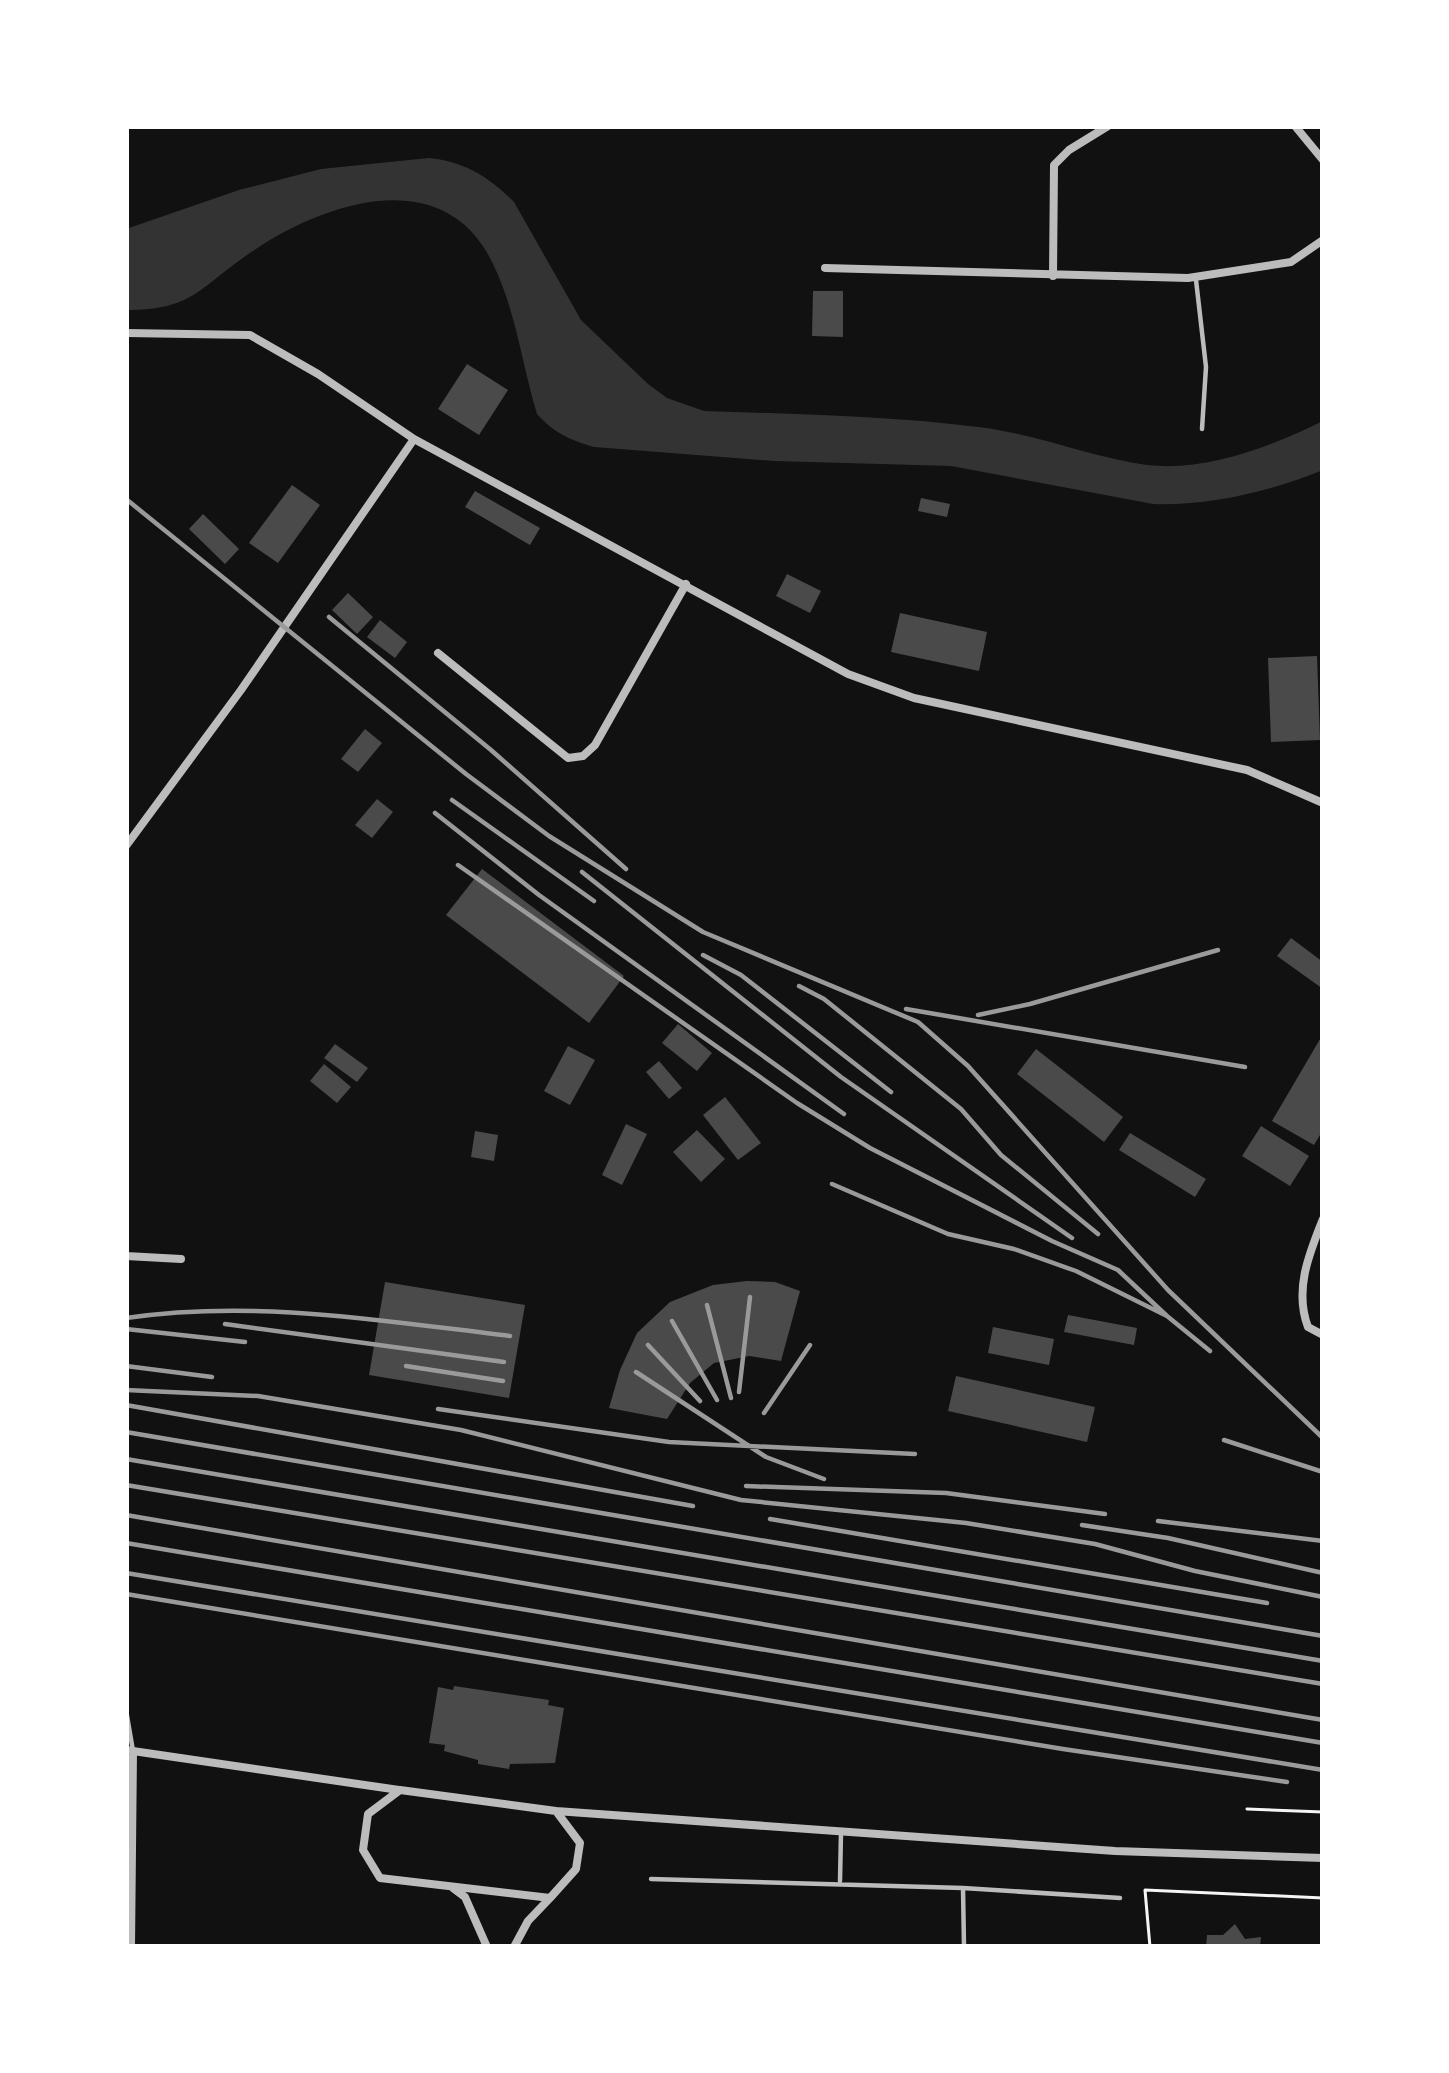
<svg xmlns="http://www.w3.org/2000/svg" width="1449" height="2073" viewBox="0 0 1449 2073" font-family="'PT Serif',serif">
<style>
.water{fill:#333}
.building{fill:#4a4a4a}
.lines{fill:none;stroke-linecap:round;stroke-linejoin:round}
.path{stroke:#f5f5f5;stroke-width:3}
.service{stroke:#bcbcbc;stroke-width:4.5}
.minor{stroke:#bcbcbc;stroke-width:8}
.rail{stroke:#9a9a9a;stroke-width:4.5}
</style>
<rect width="100%" height="100%" fill="#111"/>
<path class="water" d="M429 158C465 162 488 176 514 202L581 320 648 384 667 398 704 411C795 414 888 416 978 427 1037 434 1093 458 1147 465 1205 472 1272 446 1323 421V470C1272 491 1209 506 1153 504L951 466 775 461 594 447C570 440 554 433 537 414 522 365 516 311 493 264 444 160 321 203 247 255 198 289 192 310 126 310V229L239 190 321 169Z"/>
<path class="building" d="M813 291H843V337L812 336Z
M467 364 508 390 479 435 438 409Z
M292 485 320 505 278 563 249 543Z
M475 491 540 528 530 545 465 507Z
M921 498 950 504 947 517 918 511Z
M203 514 239 549 225 564 189 529Z
M787 574 821 591 810 613 776 596Z
M348 593 373 617 357 634 332 610Z
M900 613 987 632 979 671 891 652Z
M380 620 407 642 395 658 367 637Z
M1317 656 1320 740 1271 742 1268 658Z
M365 729 382 743 358 772 341 759Z
M377 799 393 812 372 838 355 825Z
M482 869 624 976 589 1023 446 915Z
M1291 938 1323 962V989L1277 956Z
M678 1024 712 1053 697 1071 662 1043Z
M1323 1034V1130L1314 1145 1272 1121Z
M335 1044 368 1068 357 1082 324 1058Z
M568 1046 595 1060 570 1105 544 1091Z
M1036 1049 1123 1117 1104 1142 1017 1074Z
M659 1061 682 1088 669 1099 646 1072Z
M324 1064 351 1087 337 1103 310 1081Z
M725 1097 761 1143 738 1160 703 1115Z
M626 1124 647 1134 622 1185 602 1175Z
M1261 1126 1309 1156 1290 1186 1242 1156Z
M697 1130 725 1159 701 1182 673 1152Z
M475 1131 498 1135 494 1161 471 1157Z
M1130 1133 1206 1179 1195 1197 1119 1150Z
M747 1281 775 1282 800 1291 781 1361 749 1356 714 1363 690 1383 667 1419 609 1408 620 1370 637 1333 670 1302 713 1285Z
M385 1282 525 1305 509 1398 369 1375Z
M1068 1315 1137 1328 1134 1345 1064 1332Z
M993 1327 1054 1339 1049 1365 988 1353Z
M956 1376 1095 1407 1087 1442 948 1411Z
M454 1686 549 1700 548 1705 564 1708 555 1763 510 1764 509 1769 478 1764V1760L444 1751 445 1745 429 1743 438 1687 453 1690Z
M1235 1924 1245 1939 1261 1937 1260 1947H1206L1207 1935H1223Z"/>
<g class="lines">
<path class="path" d="M1247 1809 1323 1812
M1150 1947 1145 1890 1323 1898"/>
<path class="service" d="M1196 280 1206 367 1202 429
M126 1710 133 1751
M651 1879 963 1888 964 1947
M840 1881 841 1833
M963 1888 1120 1898"/>
<path class="minor" d="M1295 126 1323 160
M825 268 1188 278 1291 262 1323 240
M1053 276 1054 165 1069 150 1108 126
M126 333 250 335 318 374 414 439 848 674 914 698 1247 770 1323 803
M438 653 568 758 583 756 595 745 686 584
M126 846 241 690 414 439
M1323 1219C1309 1254 1294 1290 1308 1327L1323 1335
M126 1256 181 1259
M126 1750 399 1790
M400 1790 556 1811 580 1843 576 1869 550 1898 380 1878 363 1850 368 1814Z
M556 1811 1115 1851 1323 1858
M453 1888 465 1897 487 1947
M131 1947 133 1751
M514 1947 528 1921 550 1898"/>
<path class="rail" d="M126 499 466 774 549 836 703 932 918 1022 968 1066 1168 1290 1323 1438
M329 617 491 750 626 869
M452 800 594 901
M435 813 539 895 844 1114
M458 865 797 1103 870 1148 1052 1241 1118 1270 1167 1316
M582 872 841 1077 1072 1238
M703 955 741 975 891 1092
M799 986 824 999 961 1109 1001 1155 1098 1234
M906 1009 1245 1067
M978 1015 1030 1004 1218 950
M832 1184 948 1234 1014 1249 1076 1271 1167 1316 1210 1351
M707 1305 731 1398
M126 1318C254 1299 383 1321 510 1336
M672 1321 717 1400
M225 1324 504 1362
M126 1329 245 1342
M648 1345 700 1401
M126 1366 212 1377
M406 1366 503 1381
M636 1372 766 1457 824 1479
M126 1390 258 1396 461 1430 741 1500 966 1523 1095 1544 1195 1571 1323 1597
M739 1392 750 1297
M126 1405 693 1506
M438 1409 669 1442 915 1454
M764 1413 810 1345
M126 1432 1323 1636
M1224 1440 1323 1472
M126 1459 1323 1661
M126 1485 1323 1684
M746 1486 946 1493 1105 1514
M126 1515 1323 1720
M770 1519 1267 1603
M1158 1521 1323 1541
M1082 1525 1168 1538 1323 1573
M126 1543 1323 1743
M126 1573 1323 1770
M126 1594 1063 1749 1287 1782"/>
</g>
<rect width="1449" height="2073" fill="none" stroke="#ffffff" stroke-width="258"/>
</svg>
